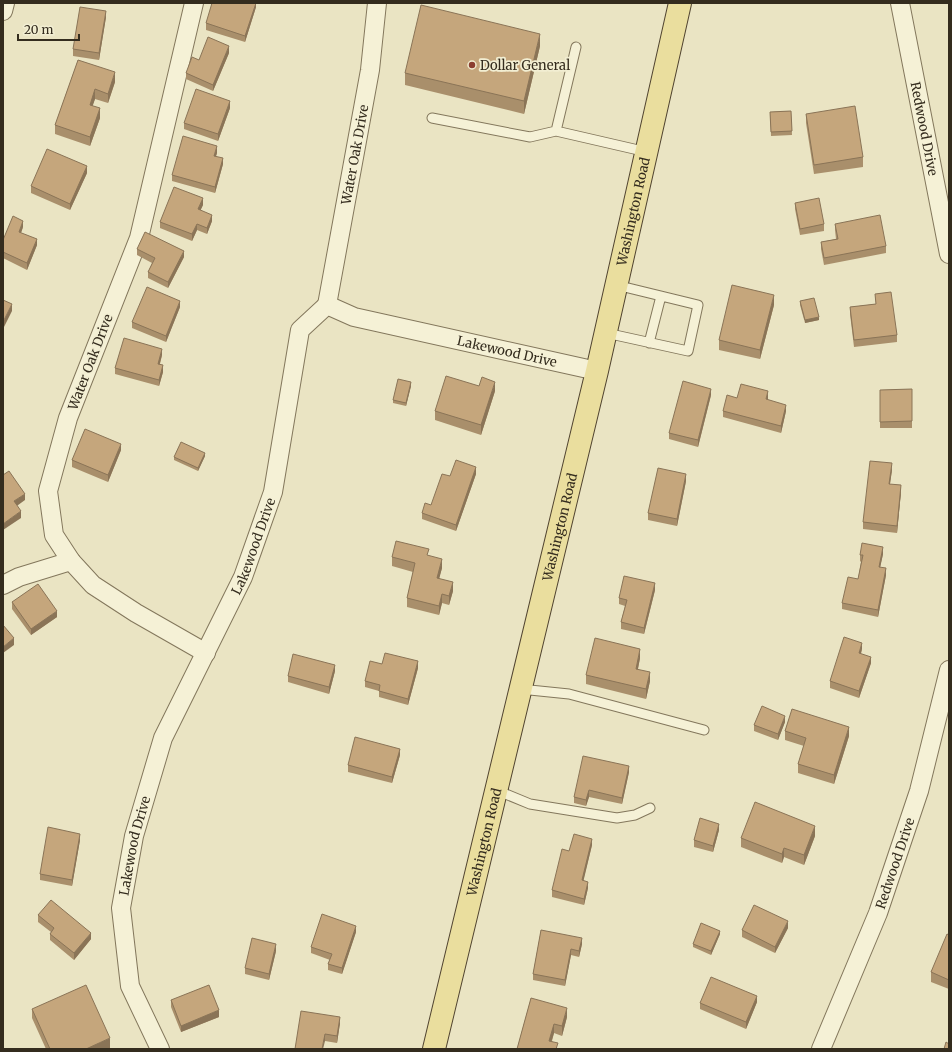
<svg xmlns="http://www.w3.org/2000/svg" width="952" height="1052" viewBox="0 0 952 1052" font-family="Merriweather,serif">
<style>
.lines{fill:none;stroke-linecap:round;stroke-linejoin:round}
.service-casing{stroke:#83775c;stroke-width:11}
.minor-casing{stroke:#83775c;stroke-width:20}
.primary-casing{stroke:#514430;stroke-width:24}
.service{stroke:#f5f1d6;stroke-width:9}
.minor{stroke:#f5f1d6;stroke-width:18}
.primary{stroke:#eade9e;stroke-width:22}
.wall{fill:#a98f6b}
.shaded-wall{fill:#8a7457}
.building{fill:#c5a67c;stroke:#8a7457}
.poi-dot{fill:#8c3f31;stroke:#f2eed2;stroke-width:1.5}
.labels{text-anchor:middle;stroke-width:3.5;stroke-linejoin:round;paint-order:stroke}
.poi-label{font-size:13px;fill:#342c1e;stroke:#f2eed2;text-anchor:start}
.street-label{font-size:13px;fill:#342c1e;stroke:#f2eed2}
</style>
<rect width="100%" height="100%" fill="#eae4c3"/>
<g class="lines">
<defs>
<path id="service" d="M576 47 556 131 647 152
M432 118 530 137 556 131
M606 333 688 351 698 305 616 285
M649 343 661 296
M520 689 569 694 704 730
M496 790 530 804 617 818 635 815 650 808"/>
<g id="minor">
<path d="M194 3 139 238 68 418 48 491 54 535 71 561 93 585 136 613 206 653"/>
<path id="s1" d="M900 3 949 254"/>
<path d="M3 11 5 3"/>
<path id="s2" d="M327 305 370 70 377 3"/>
<path d="M3 585 19 577 71 561"/>
<path id="s3" d="M160 1049 130 986 121 908 134 836 163 738 243 577 273 492 300 330 327 305 354 317 597 371"/>
<path id="s4" d="M821 1049 878 913 919 791 949 670"/>
</g>
<g id="primary">
<path id="s5" d="M434 1049 597 371 680 3"/>
</g>
</defs>
<use href="#service" class="service-casing"/>
<use href="#minor" class="minor-casing"/>
<use href="#primary" class="primary-casing"/>
<use href="#service" class="service"/>
<use href="#minor" class="minor"/>
<use href="#primary" class="primary"/>
</g>
<path class="wall" d="M256 3V7L245 42 206 30V23Z
M106 17 99 60 73 56V49Z
M540 46 524 114 405 85V73Z
M229 53 213 91 186 79V73L199 60Z
M78 60 115 82 108 103 95 99 92 106 100 118 90 146 55 134V125Z
M230 108 218 141 184 129V123Z
M791 111 792 135 771 136 770 112Z
M806 114 863 157V167L814 174 806 123Z
M217 153 216 156 223 164 215 193 172 181V175Z
M87 173 70 210 31 193V186Z
M795 203 824 224V231L800 235 795 209Z
M203 205 200 210 212 221 207 234 197 230 192 241 160 228V222Z
M835 224 886 246V253L824 265 821 249V242L836 239 835 230Z
M23 227 21 233 37 245 27 270 3 258V240Z
M137 249 184 257 168 288 148 278V272L152 263 137 255Z
M875 294 897 335V342L854 347 850 314V307L876 304Z
M800 301 819 320 805 323 800 305Z
M774 305 760 359 719 350V340Z
M180 307 166 342 132 328V322Z
M162 355 160 364 163 372 159 386 115 374V368Z
M411 386 406 406 393 403V400Z
M912 389V428H880V390Z
M495 391 481 435 435 420V411Z
M711 395 698 447 669 439V433Z
M737 398H768V400L786 411 781 433 723 417V411Z
M121 450 108 482 72 467V460Z
M205 456 198 471 174 460V457Z
M892 470 890 484 901 492 897 533 863 529V522Z
M476 474 456 531 422 519V513L431 505 450 476Z
M686 481 677 526 648 520V513Z
M883 554 880 567 886 575 878 617 842 609V603L858 579 861 562 860 561V555Z
M429 556 442 568 439 578 453 591 449 605 442 603 439 615 407 607V598L413 572 392 566V557Z
M655 590 644 634 621 629V622L625 606 619 604V598Z
M12 602 57 617 31 635 12 609Z
M862 649 861 654 871 663 859 698 830 688V681Z
M640 658 638 669 650 681 646 699 586 684V675Z
M382 664 418 668 408 705 379 697V691L365 687V681Z
M335 671 329 694 288 682V676Z
M785 722 778 740 754 731V725Z
M785 731 849 736 834 784 798 773V764L804 746 785 740Z
M400 755 392 783 348 772V765Z
M629 772 622 804 589 797 586 806 574 803V797Z
M719 830 713 852 694 847V840Z
M815 836 804 865 784 857 782 863 741 847V838Z
M80 840 72 886 40 880V874Z
M592 845 583 881 588 888 584 905 552 897V890L569 851Z
M38 915 91 939 74 960 50 940V934L51 932 38 922Z
M788 928 775 953 742 937V930Z
M541 930 582 944 579 957 571 955 565 986 533 980V974Z
M356 932 342 974 328 970V964L330 960 311 953V947Z
M720 934 711 955 693 947V944Z
M949 935V989L931 982V972Z
M276 951 269 980 245 974V968Z
M531 998 567 1017 562 1036 554 1033 552 1041 558 1049H517Z
M171 1000 219 1017 181 1032 171 1007Z
M757 1002 746 1029 700 1009V1003Z
M32 1009 110 1048 107 1049H46L32 1018Z
M340 1023 337 1043 325 1041 295 1049Z"/>
<path class="shaded-wall" d="M256 3V7L245 42V36Z
M106 11V17L99 60V53Z
M540 34V46L524 114V101Z
M229 46V53L213 91V85Z
M115 72V82L108 103V94Z
M95 89V99L90 114V105Z
M230 101V108L218 141V134Z
M100 108V118L90 146V137Z
M217 146V153L214 162V156Z
M223 158V164L215 193V187Z
M87 166V173L70 210V204Z
M203 198V205L198 216V209Z
M212 215V221L207 234V228Z
M23 221V227L19 238V232Z
M197 224V230L192 241V234Z
M37 239V245L27 270V263Z
M184 251V257L168 288V282Z
M774 295V305L760 359V350Z
M180 301V307L166 342V336Z
M12 304V311L3 329V322Z
M819 317V320L805 323V320Z
M162 349V355L158 370V364Z
M163 365V372L159 386V380Z
M411 382V386L406 406V403Z
M495 382V391L481 435V425Z
M711 389V395L698 447V440Z
M768 391V398L766 406V399Z
M786 405V411L781 433V426Z
M121 444V450L108 482V475Z
M205 453V456L198 471V468Z
M892 463V470L889 490V484Z
M476 467V474L456 531V525Z
M686 474V481L677 526V519Z
M901 485V492L897 533V526Z
M25 494V500L14 508V501Z
M21 511V518L3 530V524Z
M883 547V554L879 573V567Z
M442 559V568L437 587V578Z
M886 568V575L878 617V610Z
M453 582V591L449 605V596Z
M655 583V590L644 634V628Z
M442 594V603L439 615V606Z
M57 611V617L31 635V629Z
M14 638V645L3 653V647Z
M862 643V649L859 659V653Z
M640 649V658L636 678V669Z
M871 657V663L859 698V691Z
M418 661V668L408 705V699Z
M335 665V671L329 694V687Z
M650 672V681L646 699V689Z
M785 716V722L778 740V734Z
M849 727V736L834 784V775Z
M400 749V755L392 783V777Z
M629 766V772L622 804V798Z
M589 790V797L586 806V800Z
M719 824V830L713 852V846Z
M815 826V836L804 865V855Z
M80 834V840L72 886V880Z
M592 839V845L582 887V880Z
M784 848V857L782 863V854Z
M588 882V888L584 905V899Z
M788 921V928L775 953V947Z
M356 926V932L342 974V968Z
M720 931V934L711 955V951Z
M91 933V939L74 960V953Z
M582 938V944L579 957V951Z
M276 944V951L269 980V974Z
M571 949V955L565 986V980Z
M757 996V1002L746 1029V1022Z
M567 1008V1017L562 1036V1026Z
M219 1010V1017L181 1032V1026Z
M340 1017V1023L337 1043V1036Z
M554 1024V1033L549 1049V1041Z
M325 1034V1041L323 1049H322Z
M110 1038V1048L107 1049H86Z"/>
<path class="building" d="M212 3H256L245 36 206 23Z
M421 5 540 34 524 101 405 73Z
M80 7 106 11 99 53 73 49Z
M208 37 229 46 213 85 186 73 192 57 199 60Z
M78 60 115 72 108 94 95 89 90 105 100 108 90 137 55 125Z
M196 89 230 101 218 134 184 123Z
M855 106 863 157 814 165 806 114Z
M791 111 792 131 771 132 770 112Z
M183 136 217 146 214 156 223 158 215 187 172 175Z
M47 149 87 166 70 204 31 186Z
M174 187 203 198 198 209 212 215 207 228 197 224 192 234 160 222Z
M819 198 824 224 800 229 795 203Z
M880 215 886 246 824 258 821 242 838 239 835 224Z
M13 216 23 221 19 232 37 239 27 263 3 252V240Z
M145 232 184 251 168 282 148 272 155 258 137 249Z
M732 285 774 295 760 350 719 340Z
M147 287 180 301 166 336 132 322Z
M891 292 897 335 854 340 850 307 876 304 875 294Z
M814 298 819 317 805 320 800 301Z
M3 300 12 304 3 322Z
M124 338 162 349 158 364 163 365 159 380 115 368Z
M446 376 479 386 482 377 495 382 481 425 435 411Z
M398 379 411 382 406 403 393 400Z
M683 381 711 389 698 440 669 433Z
M741 384 768 391 766 399 786 405 781 426 723 411 727 395 737 398Z
M912 389V421L880 422V390Z
M85 429 121 444 108 475 72 460Z
M181 442 205 453 198 468 174 457Z
M456 460 476 467 456 525 422 513 425 503 431 505 442 474 450 476Z
M870 461 892 463 889 484 901 485 897 526 863 522Z
M658 468 686 474 677 519 648 513Z
M9 471 25 494 14 501 21 511 3 524V475Z
M396 541 429 549 427 555 442 559 437 578 453 582 449 596 442 594 439 606 407 598 415 563 392 557Z
M862 543 883 547 879 567 886 568 878 610 842 603 848 577 858 579 863 555H860Z
M624 576 655 583 644 628 621 622 627 600 619 598Z
M38 584 57 611 31 629 12 602Z
M3 625 14 638 3 647Z
M844 637 862 643 859 653 871 657 859 691 830 681Z
M595 638 640 649 636 669 650 672 646 689 586 675Z
M385 653 418 661 408 699 379 691 380 685 365 681 370 661 382 664Z
M293 654 335 665 329 687 288 676Z
M762 706 785 716 778 734 754 725Z
M792 709 849 727 834 775 798 764 806 738 785 731Z
M355 737 400 749 392 777 348 765Z
M583 756 629 766 622 798 589 790 586 800 574 797Z
M755 802 815 826 804 855 784 848 782 854 741 838Z
M700 818 719 824 713 846 694 840Z
M48 827 80 834 72 880 40 874Z
M574 834 592 839 582 880 588 882 584 899 552 890 562 849 569 851Z
M51 900 91 933 74 953 50 934 54 928 38 915Z
M754 905 788 921 775 947 742 930Z
M322 914 356 926 342 968 328 964 332 954 311 947Z
M701 923 720 931 711 951 693 944Z
M541 930 582 938 579 951 571 949 565 980 533 974Z
M947 934 949 935V980L931 972Z
M252 938 276 944 269 974 245 968Z
M711 977 757 996 746 1022 700 1003Z
M86 985 110 1038 86 1049H50L32 1009Z
M209 985 219 1010 181 1026 171 1000Z
M531 998 567 1008 562 1026 554 1024 549 1041 558 1043 556 1049H517Z
M301 1011 340 1017 337 1036 325 1034 322 1049H295Z
M946 1042 949 1044V1049H944Z"/>
<circle class="poi-dot" cx="472" cy="65" r="4"/>
<g class="labels">
<g class="poi-label">
<text x="480" y="70">Dollar General</text>
</g>
<g class="street-label">
<text dy="5" stroke="none"><textPath href="#s1" startOffset="128">Redwood Drive</textPath></text>
<text dy="5" stroke="none"><textPath href="#s2" startOffset="153">Water Oak Drive</textPath></text>
<text dy="5" stroke="none"><textPath href="#s5" startOffset="861">Washington Road</textPath></text>
<text dy="5" stroke="none"><textPath href="#s3" startOffset="981">Lakewood Drive</textPath></text>
<text transform="translate(90 362) rotate(-69)" y="5">Water Oak Drive</text>
<text dy="5" stroke="none"><textPath href="#s5" startOffset="537">Washington Road</textPath></text>
<text dy="5" stroke="none"><textPath href="#s3" startOffset="536">Lakewood Drive</textPath></text>
<text dy="5" stroke="none"><textPath href="#s5" startOffset="213">Washington Road</textPath></text>
<text dy="5" stroke="none"><textPath href="#s3" startOffset="212">Lakewood Drive</textPath></text>
<text dy="5" stroke="none"><textPath href="#s4" startOffset="200">Redwood Drive</textPath></text>
</g>
</g>
<rect width="952" height="1052" fill="none" stroke="#342c1e" stroke-width="8"/>
<path d="M18 34v6h61v-6" fill="none" stroke="#342c1e" stroke-width="2"/>
<text x="24" y="34" font-size="12" fill="#342c1e" stroke="#f2eed2" stroke-width="3" paint-order="stroke">20 m</text>
</svg>
